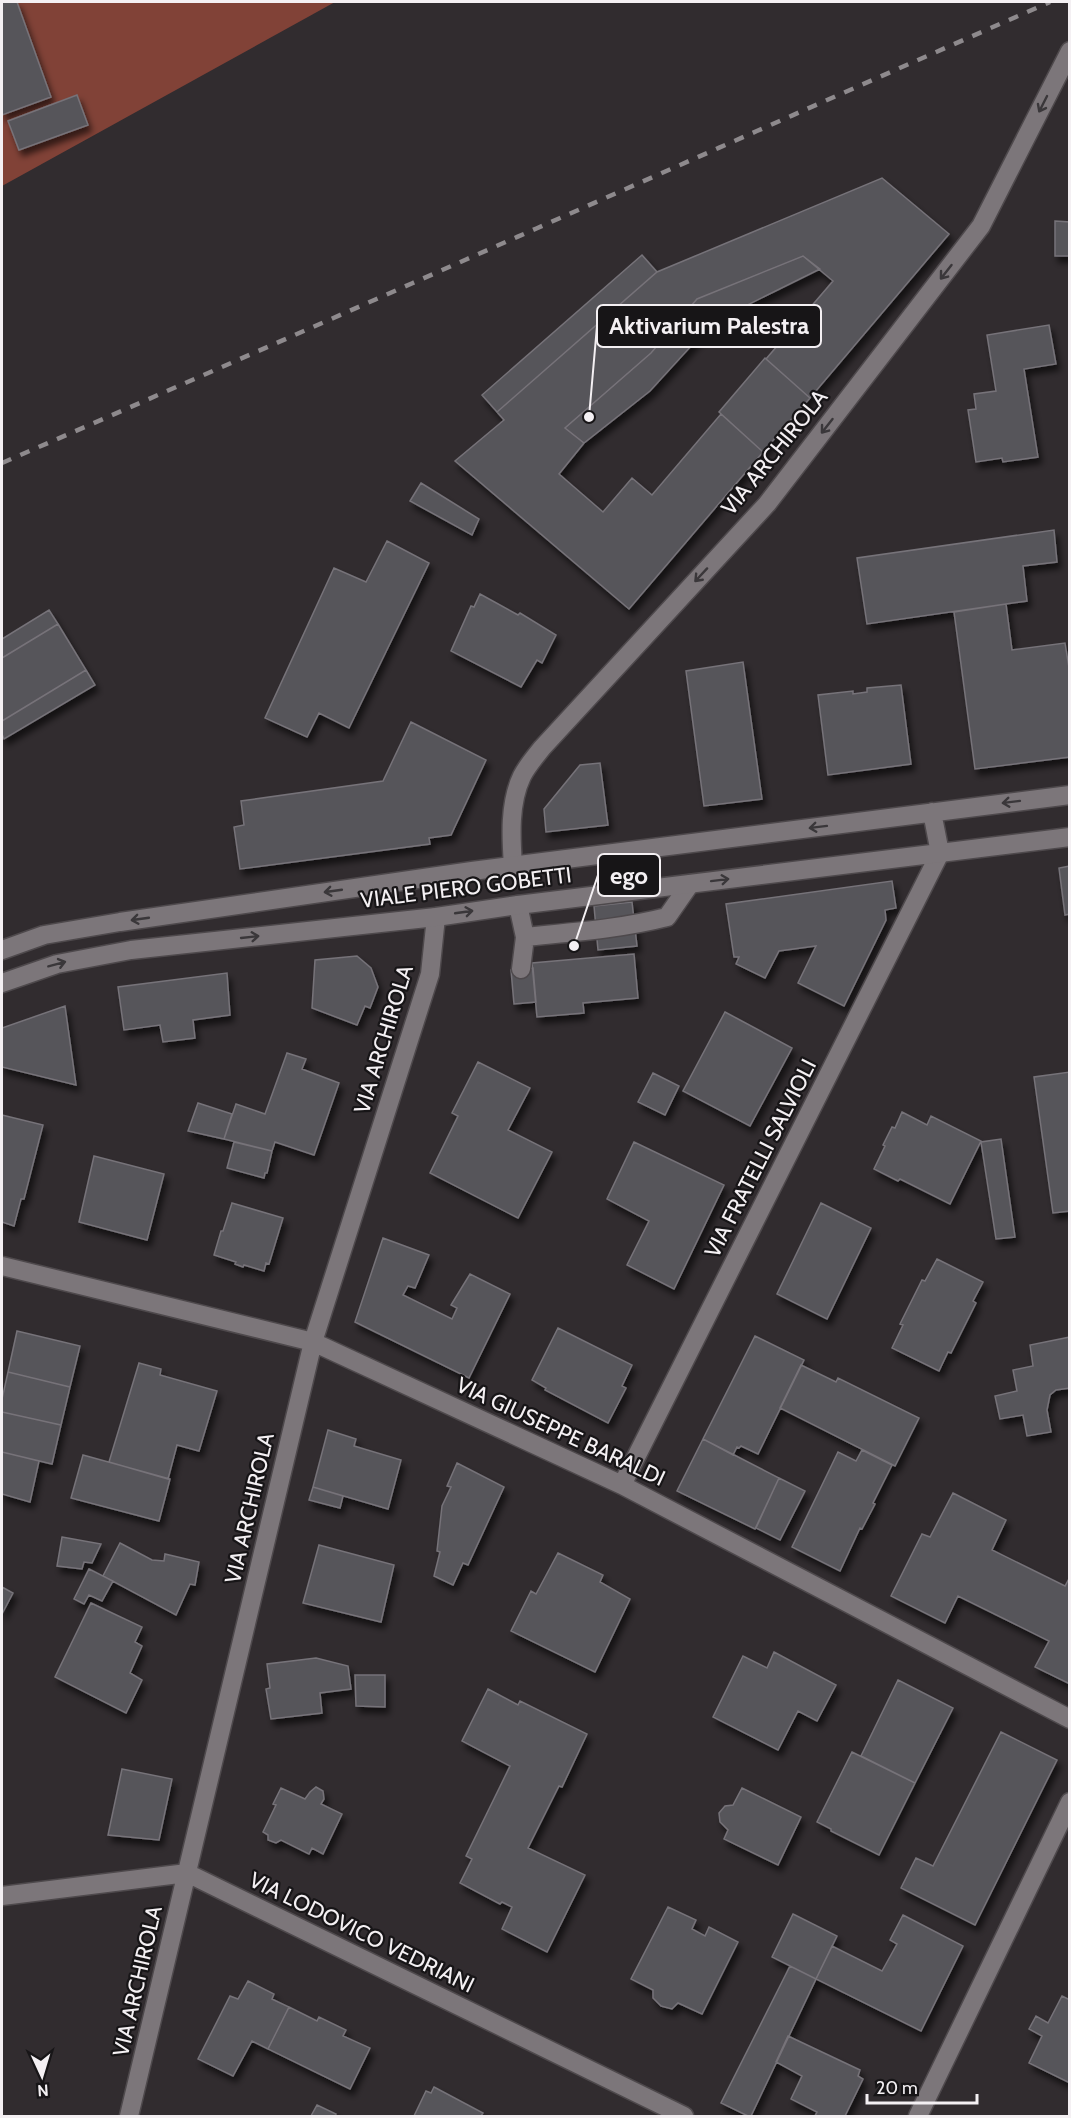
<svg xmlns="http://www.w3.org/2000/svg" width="1071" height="2118" viewBox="0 0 1071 2118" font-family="Cabin,sans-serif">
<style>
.green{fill:#814237}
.building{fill:#57545a;stroke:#767379;stroke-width:1.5;filter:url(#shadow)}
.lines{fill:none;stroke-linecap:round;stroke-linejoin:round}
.lane-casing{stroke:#4e494c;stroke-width:21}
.street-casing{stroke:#4e494c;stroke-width:21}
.secondary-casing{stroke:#4e494c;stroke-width:21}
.lane{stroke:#7c767a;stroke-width:18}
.street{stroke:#7c767a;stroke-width:18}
.secondary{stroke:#7c767a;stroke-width:18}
.rail{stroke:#8e8a8d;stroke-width:4.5;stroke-dasharray:10 10;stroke-linecap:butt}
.oneway{stroke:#3a373a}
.labels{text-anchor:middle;stroke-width:4.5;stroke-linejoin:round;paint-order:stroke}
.street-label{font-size:22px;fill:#f4f0f3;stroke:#171517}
.leader{fill:none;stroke:#f4f0f3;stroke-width:2}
.callout-dot{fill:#f4f0f3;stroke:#171517;stroke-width:2}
.callout{fill:#171517;stroke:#f4f0f3;stroke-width:2}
.callout-label{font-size:24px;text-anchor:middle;font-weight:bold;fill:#f4f0f3}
</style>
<defs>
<filter id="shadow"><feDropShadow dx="3.5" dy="6" stdDeviation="3" flood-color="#0009"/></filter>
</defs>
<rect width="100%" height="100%" fill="#312c2f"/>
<path class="green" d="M2 2H335L2 186Z"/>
<path class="building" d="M2 2H17L51 97 2 115Z
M77 95 88 125 19 150 8 121Z
M882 178 949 234 810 398 766 359 833 281 803 256 697 299 651 353 565 428 584 443 559 474 603 512 632 478 652 495 721 414 763 452 629 609 455 461 504 420 497 412 657 272Z
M1055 221 1070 222V256H1055Z
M642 255 657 272 497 412 482 395Z
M803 256 820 269 713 322 650 391 584 443 565 428 651 353 697 299Z
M1049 325 1056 364 1024 369 1038 457 1003 462 1002 458 976 462 968 410 976 409 974 394 996 391 987 335Z
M765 358 810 398 763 452 719 412Z
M421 483 479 519 472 535 410 501Z
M1054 530 1057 562 1023 566 1027 601 867 624 857 558Z
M387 541 429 563 349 728 319 713 307 737 265 718 334 568 366 582Z
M480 594 518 615 520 613 556 635 542 663 537 660 521 687 451 651 471 606 474 607Z
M1006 604 1012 650 1065 643 1070 674V757L975 769 954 612Z
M49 610 58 624 2 658V639Z
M58 624 86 670 2 721V658Z
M743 662 762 799 704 806 686 671Z
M86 670 95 685 4 739 2 734V721Z
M901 685 911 764 828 775 818 695 853 691V694L867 692V688Z
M411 722 486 760 451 835 429 838 430 844 240 869 234 827 244 825 241 801 383 781Z
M600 763 608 825 546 832 544 809 580 765Z
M1070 866V914L1065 915 1059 868Z
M892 881 896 908 885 910 886 920 844 1006 798 983 816 946 779 951 765 978 736 964 739 957H734L726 904Z
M632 902 637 946 598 950 594 906Z
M634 954 638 998 583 1003 584 1013 537 1017 532 963Z
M357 956 371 968 378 987 370 1008 365 1006 357 1025 312 1008 315 960Z
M533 968 536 1002 514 1004 511 970Z
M227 973 230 1015 193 1020 195 1038 163 1042 160 1025 124 1030 118 987Z
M65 1006 76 1085 2 1067V1028Z
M725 1012 792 1048 750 1126 683 1091Z
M287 1053 306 1059 302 1069 339 1083 314 1155 275 1142 272 1151 224 1139 236 1104 265 1114Z
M478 1062 530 1088 508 1130 552 1152 518 1218 430 1173 458 1116 452 1113Z
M1070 1072V1211L1053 1213 1034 1077Z
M653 1073 679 1086 665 1115 638 1102Z
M198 1103 232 1114 224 1139 188 1131Z
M902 1112 927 1125 931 1116 981 1141 950 1204 900 1179 898 1181 874 1169 885 1146 883 1145 892 1127 895 1128Z
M2 1115 43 1125 24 1199H21L14 1226 2 1222Z
M1001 1139 1015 1237 996 1239 981 1142Z
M234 1142 272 1151 267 1173H265L264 1178 227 1168Z
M634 1142 724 1185 674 1289 627 1265 649 1221 607 1199Z
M94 1156 164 1174 147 1240 79 1222Z
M232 1203 283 1218 269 1264 266 1263 264 1271 244 1265 243 1267 235 1264 236 1262 214 1255 221 1231H223Z
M821 1203 871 1228 827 1319 777 1294Z
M383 1238 429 1255 415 1288 408 1286 403 1295 452 1319 457 1308 451 1305 470 1274 510 1294 469 1378 355 1322Z
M937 1259 983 1282 973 1301 976 1303 951 1353 948 1352 939 1371 892 1348 903 1325 900 1324 922 1280 925 1281Z
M558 1328 632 1365 622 1386 626 1388 608 1423 545 1390 546 1388 532 1380Z
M17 1331 80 1346 70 1387 8 1372Z
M755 1336 804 1360 758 1454 741 1446 739 1448 737 1447 733 1455 703 1439Z
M1070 1337V1388L1056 1390 1050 1395 1047 1410 1051 1432 1027 1436 1023 1415 1000 1419 995 1396 1017 1391 1013 1370 1033 1366 1030 1345Z
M139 1363 161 1369 160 1375 217 1391 199 1451 177 1445 168 1479 109 1462Z
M801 1365 836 1382 838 1378 919 1418 895 1466 780 1408Z
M8 1372 70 1387 61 1425 2 1412V1399Z
M2 1412 61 1425 52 1464 2 1452Z
M328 1430 356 1439 354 1446 401 1460 388 1509 313 1487Z
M703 1439 779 1478 755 1529 677 1491Z
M862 1450 892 1465 873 1503 875 1504 862 1529 860 1528 840 1571 792 1547 838 1452 856 1461Z
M2 1452 39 1461 30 1502 2 1494Z
M83 1455 170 1479 159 1521 71 1498Z
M457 1463 504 1487 468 1565 463 1563 453 1585 434 1576 440 1552 437 1551 442 1506 451 1487 447 1486Z
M779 1478 805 1491 780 1540 756 1528Z
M313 1487 343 1496 340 1508 309 1500Z
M953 1493 1006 1520 992 1550 1065 1586 1070 1577V1684L1035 1667 1049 1641 958 1596 945 1623 891 1596 922 1534 930 1537Z
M62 1537 101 1544 92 1563 84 1562 82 1569 57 1566Z
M120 1543 152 1560 164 1561 165 1554 199 1562 195 1585 190 1584 176 1615 103 1576Z
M319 1545 394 1565 381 1622 303 1603Z
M558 1553 603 1575 600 1582 630 1599 595 1672 511 1631 531 1591 536 1594Z
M89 1569 113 1581 102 1601 89 1595 84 1604 74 1599Z
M2 1587 13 1593 2 1614Z
M91 1603 142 1627 135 1642 142 1646 130 1673 142 1680 126 1713 55 1677Z
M774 1652 836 1685 817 1721 798 1711 778 1750 713 1717 743 1656 767 1668Z
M316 1658 348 1666 351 1689 320 1693 322 1713 271 1719 266 1689 270 1688 267 1664Z
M355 1675H385V1707L356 1706Z
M898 1680 953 1708 915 1783 861 1756Z
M488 1689 518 1705 520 1701 587 1734 562 1787 559 1786 528 1848 585 1875 547 1952 502 1929 512 1907 502 1902 500 1904 460 1883 472 1859 466 1856 510 1766 462 1741Z
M1001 1732 1057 1760 975 1925 901 1888 916 1858 933 1866Z
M852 1752 915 1783 879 1855 831 1831V1829L817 1822Z
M122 1769 172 1779 159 1840 108 1835Z
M316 1787 323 1791 324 1799 321 1804 342 1814 323 1854 312 1848 309 1854 281 1840 276 1843 268 1840V1835L263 1832 276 1805 273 1804 281 1788 305 1799 310 1792Z
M742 1788 801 1817 778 1865 724 1839 728 1830 720 1822 719 1813 725 1806 733 1805Z
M668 1907 696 1920 692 1929 705 1936 709 1927 738 1942 702 2014 678 2003 672 2009 661 2006 653 1998V1990L631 1979Z
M793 1914 837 1936 816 1979 772 1957Z
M903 1915 963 1946 921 2031 816 1979 832 1946 882 1971 897 1944 890 1940Z
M790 1966 816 1979 751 2116H748L721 2103Z
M248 1981 274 1994 272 1999 289 2007 268 2049 252 2041 233 2076 198 2059 230 1996 238 1999Z
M1062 1996 1070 2000V2083L1029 2063 1042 2036 1029 2029 1036 2016 1048 2023Z
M289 2007 317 2021 319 2017 346 2030 343 2036 370 2048 350 2089 268 2049Z
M788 2036 860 2070 858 2076 863 2079 845 2116H815L817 2112 791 2099 802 2076 776 2062Z
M434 2087 483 2113 481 2116H414L426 2091 431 2093Z
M317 2105 336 2114 335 2116H311Z"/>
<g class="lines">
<defs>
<path id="lane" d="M518 905 525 937C573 932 620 929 667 917L690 884
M521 969 525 937"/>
<path id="street" d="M513 866C511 837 509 803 522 776 527 766 535 757 542 748L767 504 981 226 1070 51
M2 1266 313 1342 622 1485 1070 1719
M622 1485 940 853
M2 1896 187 1873 684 2116
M129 2116 313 1342 430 974 436 917
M918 2116 1070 1802"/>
<path id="secondary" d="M932 812 940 853
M2 950 44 935 120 922 472 871 1070 795
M2 983 57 964 131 950 436 917 518 905 1070 837"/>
</defs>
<use href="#lane" class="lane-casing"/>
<use href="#street" class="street-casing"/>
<use href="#secondary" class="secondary-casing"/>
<use href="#lane" class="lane"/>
<use href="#street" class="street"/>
<use href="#secondary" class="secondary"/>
<path class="rail" d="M2 463C352 311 701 155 1050 2"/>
</g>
<defs><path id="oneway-shaft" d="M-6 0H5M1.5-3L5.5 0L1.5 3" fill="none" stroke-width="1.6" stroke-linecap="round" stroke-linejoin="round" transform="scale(1.5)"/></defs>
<g class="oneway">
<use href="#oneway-shaft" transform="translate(1043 104) rotate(117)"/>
<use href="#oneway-shaft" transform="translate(946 272) rotate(128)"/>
<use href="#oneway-shaft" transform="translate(827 426) rotate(128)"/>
<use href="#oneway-shaft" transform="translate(701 575) rotate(133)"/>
<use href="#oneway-shaft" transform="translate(1011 802) rotate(173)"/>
<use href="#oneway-shaft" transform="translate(818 827) rotate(173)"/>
<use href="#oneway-shaft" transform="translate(720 880) rotate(-7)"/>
<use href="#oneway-shaft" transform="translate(333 891) rotate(172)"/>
<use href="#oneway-shaft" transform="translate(464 912) rotate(-8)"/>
<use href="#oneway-shaft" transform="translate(140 919) rotate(172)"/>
<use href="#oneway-shaft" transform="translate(250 937) rotate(-6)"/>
<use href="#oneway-shaft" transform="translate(57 964) rotate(-15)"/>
</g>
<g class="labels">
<g class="street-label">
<text transform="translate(774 452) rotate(-51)" y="8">VIA ARCHIROLA</text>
<text transform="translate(466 887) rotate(-7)" y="8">VIALE PIERO GOBETTI</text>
<text transform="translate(383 1039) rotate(-73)" y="8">VIA ARCHIROLA</text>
<text transform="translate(760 1158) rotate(-63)" y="8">VIA FRATELLI SALVIOLI</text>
<text transform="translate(561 1431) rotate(25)" y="8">VIA GIUSEPPE BARALDI</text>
<text transform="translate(249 1508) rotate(-77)" y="8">VIA ARCHIROLA</text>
<text transform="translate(362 1932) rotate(26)" y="8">VIA LODOVICO VEDRIANI</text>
<text transform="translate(137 1981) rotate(-77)" y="8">VIA ARCHIROLA</text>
</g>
</g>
<path class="leader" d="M589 417L597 326M574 946L598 875"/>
<g class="callout-dot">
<circle cx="589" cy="417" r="6"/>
<circle cx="574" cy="946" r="6"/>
</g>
<g class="callout">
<rect x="597" y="305" width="224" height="42" rx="6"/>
<rect x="598" y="854" width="62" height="42" rx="6"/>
</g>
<g class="callout-label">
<text x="709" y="334">Aktivarium Palestra</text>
<text x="629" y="884">ego</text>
</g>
<rect width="1071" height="2118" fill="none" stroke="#f4f0f3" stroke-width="6"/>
<g transform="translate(42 2076) rotate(176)" stroke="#171517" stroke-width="4.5" paint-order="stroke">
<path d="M0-4.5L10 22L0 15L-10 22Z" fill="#f4f0f3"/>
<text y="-9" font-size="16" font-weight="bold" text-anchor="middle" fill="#f4f0f3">N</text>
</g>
<path d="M867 2094v9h110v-9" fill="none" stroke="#f4f0f3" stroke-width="3"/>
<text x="876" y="2094" font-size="18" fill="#f4f0f3" stroke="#171517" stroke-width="4.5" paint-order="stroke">20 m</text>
</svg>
